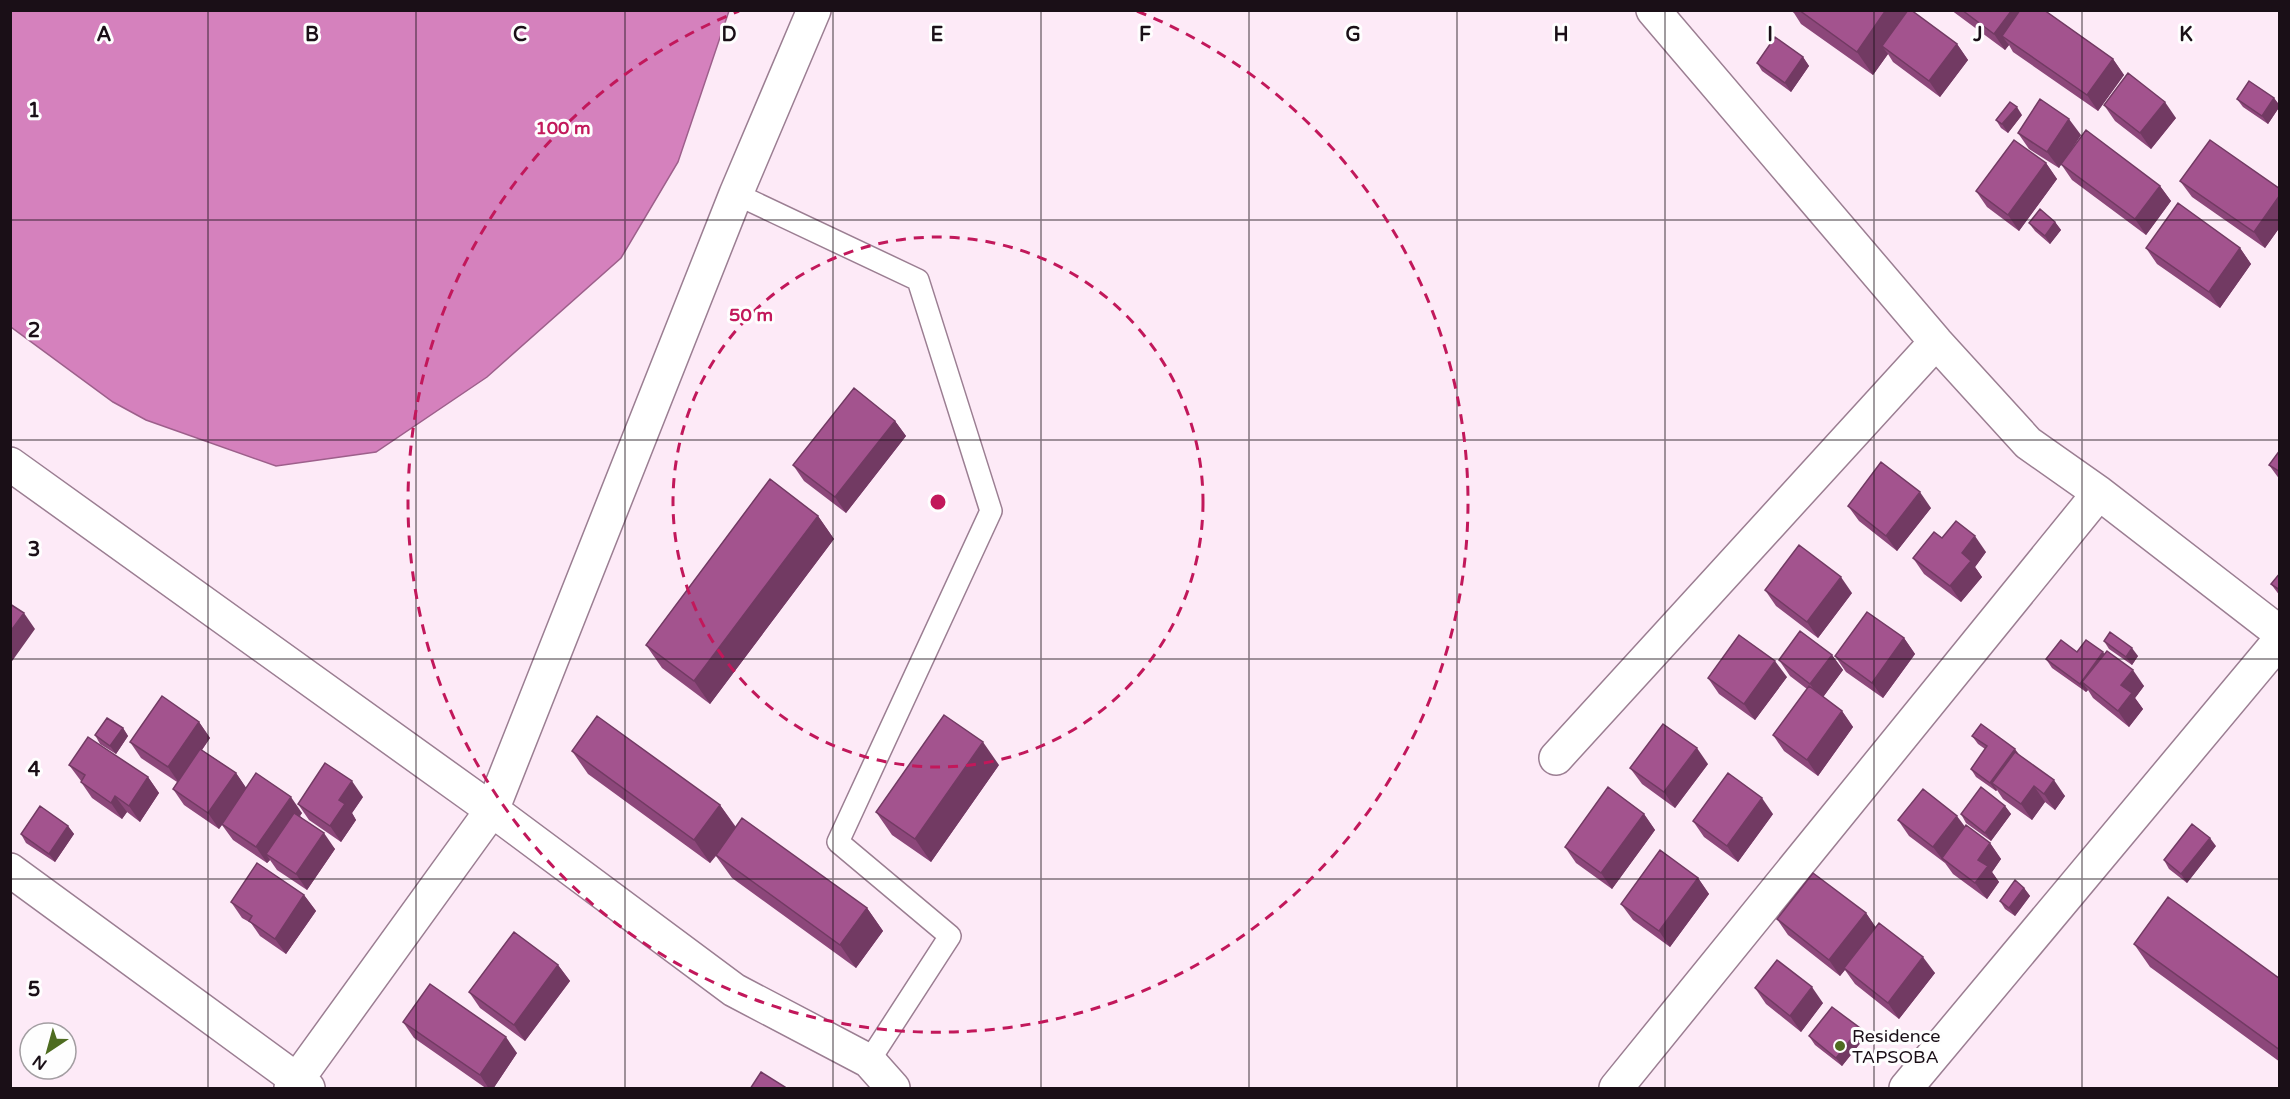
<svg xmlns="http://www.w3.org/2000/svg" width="2290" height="1099" viewBox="0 0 2290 1099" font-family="'Varela Round',sans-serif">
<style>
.water{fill:#d581bd;stroke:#9d5f8b;stroke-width:1.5}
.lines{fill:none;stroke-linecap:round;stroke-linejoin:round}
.lane-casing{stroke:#9b7e92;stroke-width:24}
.street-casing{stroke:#9b7e92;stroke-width:36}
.lane{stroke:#fff;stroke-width:21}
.street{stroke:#fff;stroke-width:33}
.wall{fill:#8c477a}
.shaded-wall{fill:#723a63}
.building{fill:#a3538e;stroke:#723a63;stroke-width:1.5}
.grid{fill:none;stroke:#1a0f17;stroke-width:1.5;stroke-opacity:0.55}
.ring{fill:none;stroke:#c2185b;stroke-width:3;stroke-dasharray:10 8}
.poi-dot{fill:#4e6c20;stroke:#fefefe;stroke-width:2}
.labels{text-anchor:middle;stroke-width:6;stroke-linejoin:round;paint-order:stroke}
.poi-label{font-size:18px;fill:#1a0f17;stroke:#fefefe;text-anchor:start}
.grid-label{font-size:20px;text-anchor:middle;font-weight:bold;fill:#1a0f17;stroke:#fefefe;stroke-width:6;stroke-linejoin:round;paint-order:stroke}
.centre{fill:#c2185b;stroke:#fefefe;stroke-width:3}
.ring-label{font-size:18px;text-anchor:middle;font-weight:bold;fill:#c2185b;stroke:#fefefe;stroke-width:6;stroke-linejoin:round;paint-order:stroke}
</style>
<rect width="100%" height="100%" fill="#fdeaf7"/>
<path class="water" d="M11 10H729V11L678 162 621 258 487 377 376 452 276 466 146 420 113 402 11 327Z"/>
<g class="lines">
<defs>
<path id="lane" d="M736 194 918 280 991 511 838 842 950 936 869 1061"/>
<path id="street" d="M1653 10 1936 342 2028 443 2099 493 2280 633
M10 464 492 810 734 990 869 1061 893 1088
M1556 758 1936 342
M10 870 308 1088
M291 1088 492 810 736 194 814 10
M1616 1088 2099 493
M1906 1088 2280 640"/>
</defs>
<use href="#lane" class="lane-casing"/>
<use href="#street" class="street-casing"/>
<use href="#lane" class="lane"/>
<use href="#street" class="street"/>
</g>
<path class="wall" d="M1790 10H1906L1957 44 1968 60 1940 97 1893 62 1888 54 1873 75 1801 24 1794 13Z
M1951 10H2044L2113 59 2124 75 2098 111 2013 52 2009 45 2005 50Z
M1803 57 1809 66 1791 92 1762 71 1757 63Z
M2274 98 2280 106 2268 124 2243 107 2237 99Z
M2104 105 2176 118 2151 149 2115 121Z
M2022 115 2008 133 2001 128 1996 120Z
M2018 133 2081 135 2066 158 2160 186 2171 201 2146 235 2072 180 2061 164 2059 168 2029 149Z
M2046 163 2057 179 2019 231 1987 207 1976 191Z
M2180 181 2280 189V227L2265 248 2192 197Z
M2055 222 2061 230 2050 244 2035 231 2029 223Z
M2146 248H2240L2251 264 2220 308 2157 264Z
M895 421 906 436 846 513 804 481 793 465Z
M2280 450V480L2269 465Z
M1848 506 1931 508 1897 551 1859 521Z
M818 516 834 539 710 704 662 668 646 645Z
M1942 538 1986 552 1975 567 1982 577 1961 602 1924 574 1913 558Z
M2280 573V596L2271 584Z
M1765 590 1852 593 1818 638 1776 606Z
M1904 638 1915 654 1883 698 1846 672 1835 656Z
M2104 641 2138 656 2132 665 2109 649Z
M2077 652 2105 654 2144 686 2135 698 2143 709 2129 727 2093 698 2088 690 2086 692 2052 668 2046 659Z
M1832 655 1843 670 1823 697 1842 711 1853 727 1818 776 1784 751 1773 735 1807 689 1790 676 1779 660Z
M1787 677 1755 720 1719 694 1708 678Z
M199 722 210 738 202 750 236 773 246 788 302 813 300 816 335 849 307 890 277 870 270 860 267 863 233 840 222 825 219 829 184 805 173 789 177 782 141 758 130 742Z
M123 728 128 736 116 754 100 744 95 735Z
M1972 736 2019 755 2065 796 2055 810 2045 802 2032 820 2003 799 1997 790 1996 791 1976 777 1971 769 1985 749 1978 744Z
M572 751 720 805 736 827 867 908 883 931 856 968 732 878 716 856 710 863 588 774Z
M1708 764 1675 808 1642 784 1630 768Z
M69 765 148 777 159 793 140 822 127 812 122 819 92 798 81 782V781Z
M999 765 931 862 892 835 876 812Z
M363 797 352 813 356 820 341 842 309 820 298 804Z
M2005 806 2011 814 1991 841 1966 823 1961 814Z
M1644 814 1655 830 1612 889 1576 863 1565 847Z
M1773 814 1738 862 1704 837 1693 821Z
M1898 820 1965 827 1990 843 2001 859 1992 872 1999 882 1987 899 1953 874 1945 863 1909 836Z
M68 826 74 834 55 862 26 843 21 834Z
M2216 846 2187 883 2169 869 2164 860Z
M1698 878 1709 894 1670 947 1633 920 1621 904Z
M2024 888 2030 896 2015 916 2005 909 2000 901Z
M304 895 316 911 286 954 260 936 251 923 242 918 231 902Z
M1866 913 1876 928 1935 973 1899 1019 1855 984 1845 970 1840 976 1788 935 1777 919Z
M2134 944 2280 979V1062L2150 967Z
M558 965 570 981 525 1041 480 1008 469 992Z
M1755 988 1823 1003 1801 1032 1766 1004Z
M403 1022 517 1053 493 1089H487L414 1038Z
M1809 1036H1866L1842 1066 1815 1045Z"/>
<path class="shaded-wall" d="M1886 10H1906L1912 20 1882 46 1888 54 1873 75 1857 52Z
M2012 10H2033L2002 36 2009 45 2005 50 1994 34Z
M1957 44 1968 60 1940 97 1929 81Z
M1803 57 1809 66 1791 92 1785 83Z
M2113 59 2124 75 2098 111 2087 95Z
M2274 98 2280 106 2268 124 2262 116Z
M2165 102 2176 118 2151 149 2140 133Z
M2017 107 2022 115 2008 133 2002 124Z
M2069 119 2081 135 2059 168 2047 152Z
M2046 163 2057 179 2019 231 2008 215Z
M2160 186 2171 201 2146 235 2135 219Z
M2280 195V227L2265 248 2254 232Z
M2055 222 2061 230 2050 244 2045 236Z
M2240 248 2251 264 2220 308 2209 292Z
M895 421 906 436 846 513 835 497Z
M1920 492 1931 508 1897 551 1886 536Z
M818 516 834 539 710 704 694 681Z
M1975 536 1986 552 1975 567 1982 577 1961 602 1950 586 1962 553Z
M1841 577 1852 593 1818 638 1807 622Z
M24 613 35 629 10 664V632Z
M1904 638 1915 654 1883 698 1872 683Z
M2132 648 2138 656 2132 665 2126 657Z
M2103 652 2109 660 2082 682 2088 690 2086 692 2080 684Z
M1832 655 1843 670 1821 700 1810 684Z
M1775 661 1787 677 1755 720 1744 704Z
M2133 670 2144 686 2135 698 2143 709 2129 727 2118 711 2121 685Z
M1842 711 1853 727 1818 776 1807 760Z
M199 722 210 738 179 783 168 767Z
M123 728 128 736 116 754 110 746Z
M983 742 999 765 931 862 915 839Z
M1697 748 1708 764 1675 808 1664 792Z
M2015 749 2021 757 1992 783 1997 790 1996 791 1990 783Z
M236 773 247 789 219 829 208 813Z
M148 777 159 793 140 822 129 806Z
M2054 780 2065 796 2055 810 2044 794Z
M352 781 363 797 352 813 356 820 341 842 330 826 339 800Z
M2034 786 2045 802 2032 820 2021 804Z
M115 796 127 812 122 819 111 803Z
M291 797 302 813 271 858 266 854 270 860 267 863 256 847Z
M1762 798 1773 814 1738 862 1727 846Z
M720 805 736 828 710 863 694 840Z
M2005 806 2011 814 1991 841 1985 833Z
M1644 814 1655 830 1612 889 1601 873Z
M1957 816 1969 832 1942 858 1945 863 1933 847Z
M68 826 74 834 55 862 49 854Z
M324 833 335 849 307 890 296 874Z
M2210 838 2216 846 2187 883 2181 874Z
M1990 843 2001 859 1992 872 1999 882 1987 899 1975 883 1978 860Z
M1698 878 1709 894 1670 947 1659 931Z
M2024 888 2030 896 2015 916 2009 908Z
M304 895 316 911 286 954 275 939Z
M867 908 883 931 856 968 840 945Z
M1866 913 1877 929 1840 976 1829 960Z
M1923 957 1935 973 1899 1019 1888 1003Z
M558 965 570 981 525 1041 514 1025Z
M1812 987 1823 1003 1801 1032 1790 1016Z
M1860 1028 1866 1036 1842 1066 1836 1058Z
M506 1037 517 1053 493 1089H489L480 1075Z"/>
<path class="building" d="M1799 10H1886L1857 52Z
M1908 10H1911L1957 44 1929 81 1882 46Z
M1962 10H2012L1994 34Z
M2020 10H2044L2113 59 2087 95 2002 36Z
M1775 37 1803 57 1785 83 1757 63Z
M2128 73 2165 102 2140 133 2104 105Z
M2249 81 2274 98 2262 116 2237 99Z
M2040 99 2069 119 2047 152 2018 133Z
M2010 102 2017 107 2002 124 1996 120Z
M2086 130 2160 186 2135 219 2061 164Z
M2014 140 2046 163 2008 215 1976 191Z
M2210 140 2280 189V195L2254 232 2180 181Z
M2178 203 2240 248 2209 292 2146 248Z
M2040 209 2055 222 2045 236 2029 223Z
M854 388 895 421 835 497 793 465Z
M2280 450V472L2269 465Z
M1881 462 1920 492 1886 536 1848 506Z
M770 479 818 516 694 681 646 645Z
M1956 521 1975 536 1962 553 1971 561 1950 586 1913 558 1934 532 1942 538Z
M1799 545 1841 577 1807 622 1765 590Z
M2280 573V590L2271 584Z
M10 604 24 613 10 632Z
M1867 612 1904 638 1872 683 1835 656Z
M1800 631 1832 655 1810 684 1779 660Z
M2110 632 2132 648 2126 657 2104 641Z
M1739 635 1775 661 1744 704 1708 678Z
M2061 640 2077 652 2086 640 2103 652 2080 684 2046 659Z
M2107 651 2133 670 2121 685 2132 693 2118 711 2082 682Z
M1809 686 1842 711 1807 760 1773 735Z
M162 696 199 722 168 767 130 742Z
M944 715 983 742 915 839 876 812Z
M597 716 720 805 694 840 572 751Z
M107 718 123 728 110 746 95 735Z
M1663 724 1697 748 1664 792 1630 768Z
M1981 724 2015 749 1990 783 1971 769 1987 746 1972 736Z
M88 737 148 777 129 806 115 796 111 803 81 782 85 775 69 765Z
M200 749 236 773 208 813 173 789Z
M2015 752 2054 780 2044 794 2034 786 2021 804 1992 783Z
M325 763 352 781 339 800 345 804 330 826 298 804Z
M256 773 291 797 256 847 222 824Z
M1728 773 1762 798 1727 846 1693 821Z
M1608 787 1644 814 1601 873 1565 847Z
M1981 787 2005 806 1985 833 1961 814Z
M1923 789 1957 816 1933 847 1898 820Z
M40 806 68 826 49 854 21 834Z
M294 813 324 833 296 874 266 854Z
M742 818 867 908 840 945 716 855Z
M2192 824 2210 838 2181 874 2164 860Z
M1966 825 1990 843 1978 860 1988 866 1975 883 1942 858Z
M1660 850 1698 878 1659 931 1621 904Z
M257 863 304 895 275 939 249 921 252 916 231 902Z
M1813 873 1866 913 1829 960 1777 919Z
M2015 880 2024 888 2009 908 2000 901Z
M2168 897 2280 979V1050L2134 944Z
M1879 923 1923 957 1888 1003 1844 968Z
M514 932 558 965 514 1025 469 992Z
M1777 960 1812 987 1790 1016 1755 988Z
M430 984 506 1037 480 1075 403 1022Z
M1832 1007 1860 1028 1836 1058 1809 1036Z
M761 1072 785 1087 784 1089H750Z"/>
<path class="grid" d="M208 10V1088M416 10V1088M625 10V1088M833 10V1088M1041 10V1088M1249 10V1088M1457 10V1088M1665 10V1088M1874 10V1088M2082 10V1088M10 220H2280M10 440H2280M10 659H2280M10 879H2280"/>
<g class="ring">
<circle cx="938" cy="502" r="265"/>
<path d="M1137 11A530 530 0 1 1 739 11"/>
</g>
<circle class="poi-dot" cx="1840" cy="1046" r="6"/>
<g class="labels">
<g class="poi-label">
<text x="1852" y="1042">Residence<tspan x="1852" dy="21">TAPSOBA</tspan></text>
</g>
</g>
<g class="grid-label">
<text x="104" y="41">A</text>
<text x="312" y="41">B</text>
<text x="520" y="41">C</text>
<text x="729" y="41">D</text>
<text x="937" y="41">E</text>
<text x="1145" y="41">F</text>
<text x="1353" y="41">G</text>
<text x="1561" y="41">H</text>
<text x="1770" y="41">I</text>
<text x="1978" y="41">J</text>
<text x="2186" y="41">K</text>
<text x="34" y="117">1</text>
<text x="34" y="337">2</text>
<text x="34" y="556">3</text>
<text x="34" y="776">4</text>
<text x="34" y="996">5</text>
</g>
<circle cx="938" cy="502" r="9" class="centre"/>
<g class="ring-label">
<text x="563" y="134">100 m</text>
<text x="751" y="321">50 m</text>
</g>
<rect width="2290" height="1099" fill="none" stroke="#1a0f17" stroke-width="24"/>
<g transform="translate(48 1051) rotate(216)"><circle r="28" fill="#fefefe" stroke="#a39ea2" stroke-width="1.5"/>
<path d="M0-4.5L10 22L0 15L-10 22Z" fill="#4e6c20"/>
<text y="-9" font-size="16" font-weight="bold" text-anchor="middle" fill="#1a0f17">N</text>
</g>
</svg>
